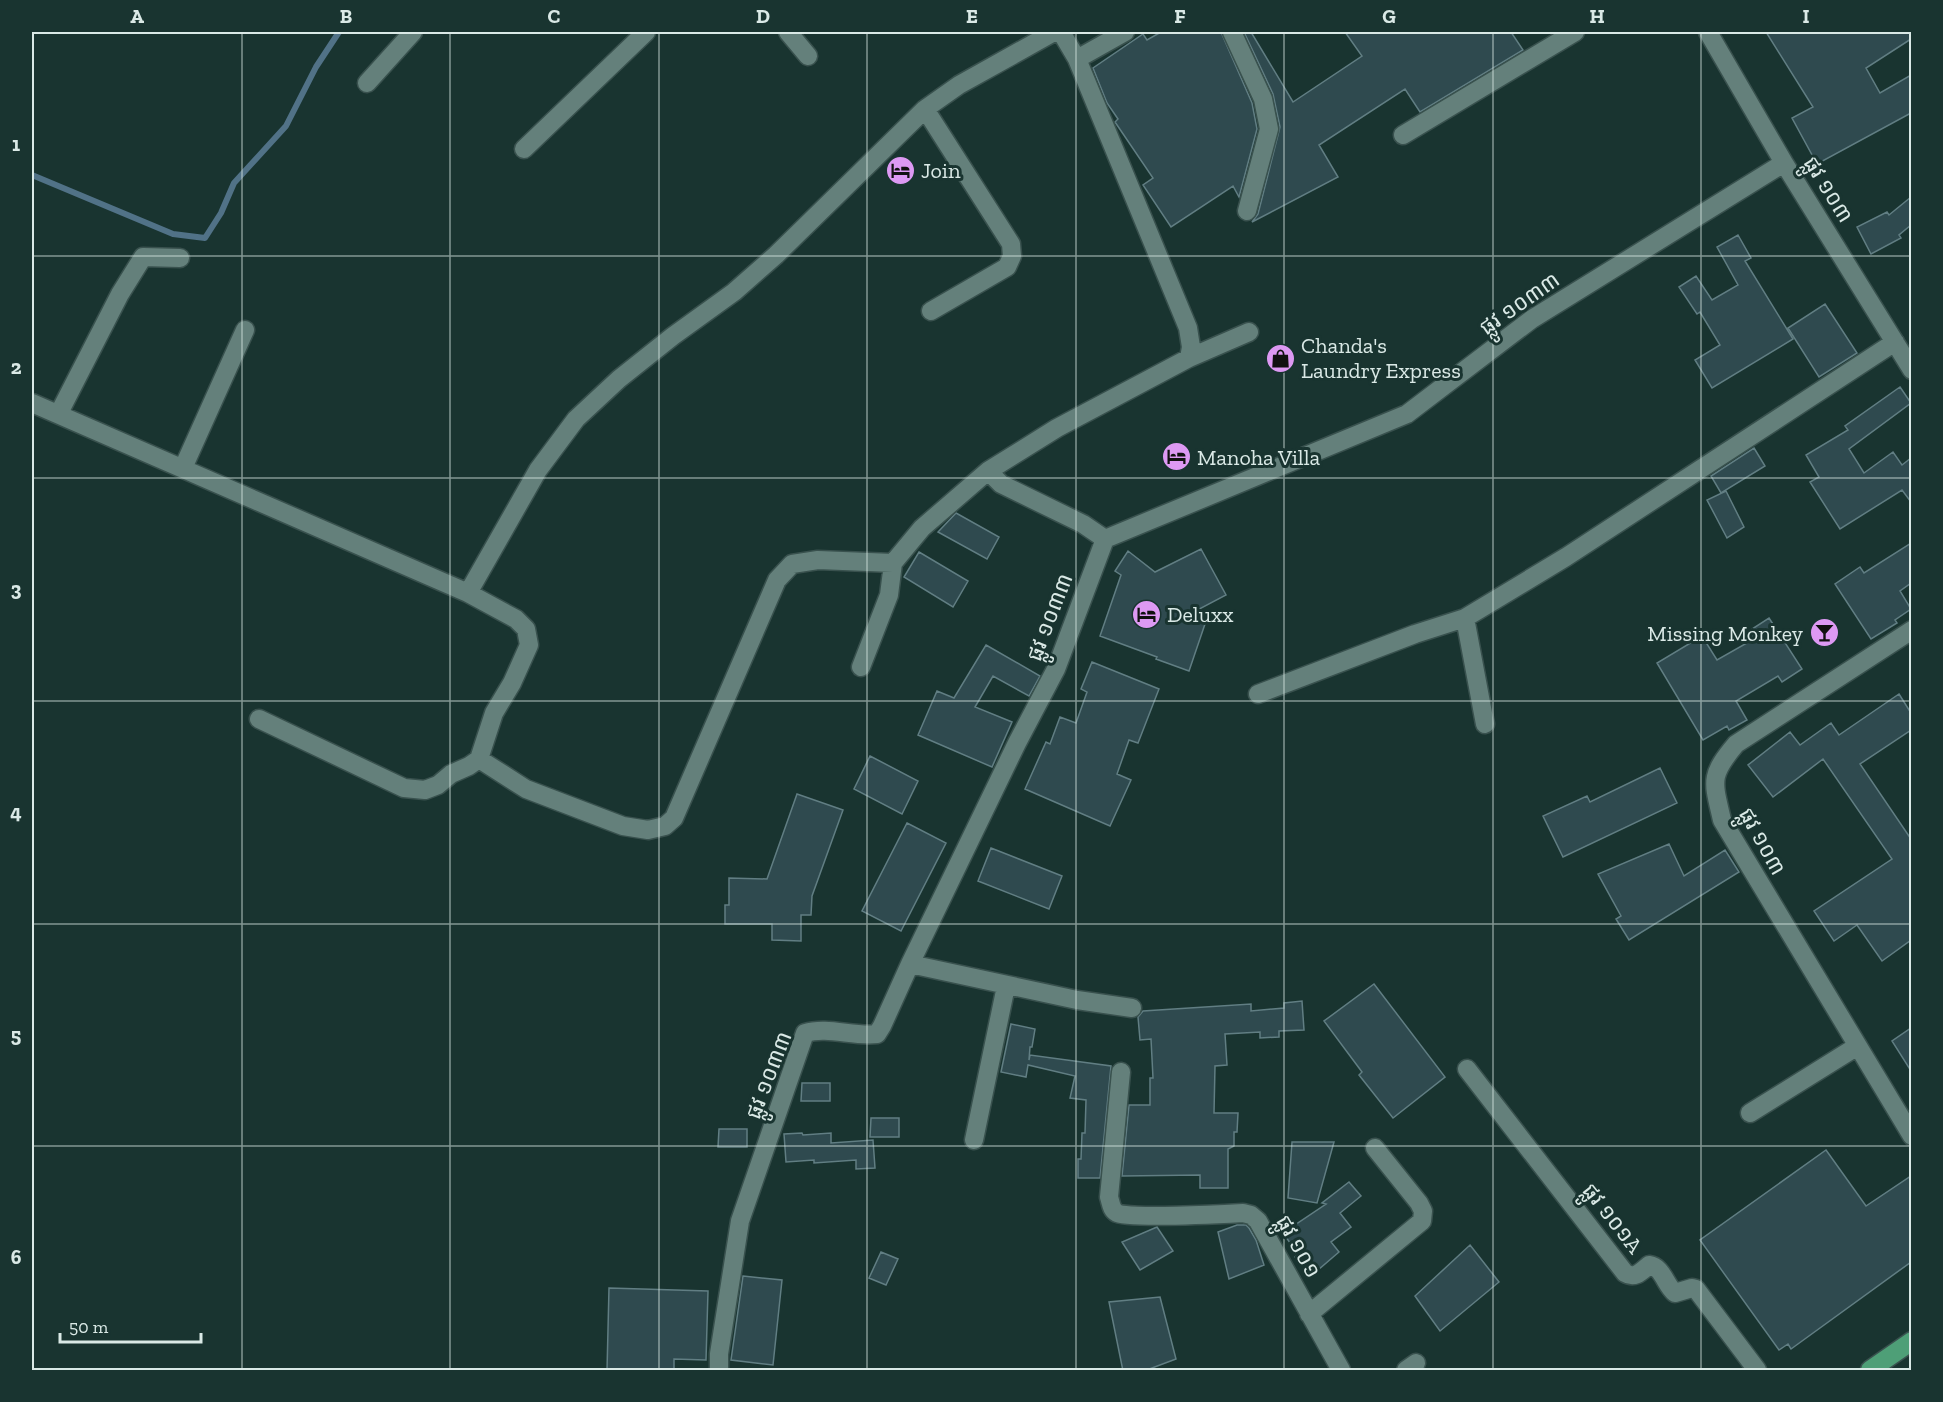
<svg xmlns="http://www.w3.org/2000/svg" width="1943" height="1402" viewBox="0 0 1943 1402" font-family="'Zilla Slab','Noto Sans Khmer',serif">
<style>
.lines{fill:none;stroke-linecap:round;stroke-linejoin:round}
.stream{stroke:#517287;stroke-width:6}
.building{fill:#2f4a4f;stroke:#617e83;stroke-width:1.5}
.minor-casing{stroke:#39514e;stroke-width:21}
.major-casing{stroke:#39514e;stroke-width:21}
.minor{stroke:#64807b;stroke-width:18}
.major{stroke:#4e9f77;stroke-width:18}
.grid{fill:none;stroke:#dae9e6;stroke-width:1.5;stroke-opacity:0.55}
.labels{text-anchor:middle;stroke-width:6;stroke-linejoin:round;paint-order:stroke}
.poi-label{font-size:22px;fill:#dae9e6;stroke:#193430;text-anchor:start}
.street-label{font-size:22px;fill:#dae9e6;stroke:#193430}
.neatline{fill:none;stroke:#dae9e6;stroke-width:2}
.grid-label{font-size:20px;text-anchor:middle;font-weight:bold;fill:#dae9e6}
</style>
<rect width="100%" height="100%" fill="#193430"/>
<g class="lines">
<path class="stream" d="M32 175 173 234 205 238 221 213 234 183 286 126 316 67 339 32"/>
</g>
<path class="building" d="M1161 32H1221L1252 103 1257 129 1239 197 1233 186 1171 227 1143 185 1153 178 1115 122 1118 119 1107 103 1093 68 1143 34 1147 40Z
M1244 32H1251L1293 102 1362 56 1345 32H1511L1523 50 1420 112 1405 89 1319 145 1338 177 1252 222 1258 214 1280 127 1273 94Z
M1766 32H1911V39L1866 68 1880 93 1911 75V113L1817 164 1792 118 1813 107Z
M1911 197V225L1899 235 1901 238 1871 254 1857 227 1887 212 1889 215Z
M1738 235 1751 258 1745 261 1793 339 1712 388 1695 360 1720 345 1700 312 1697 314 1679 287 1696 276 1712 300 1738 285 1717 247Z
M1825 304 1857 353 1819 377 1788 328Z
M1900 387 1911 403 1849 449 1864 473 1893 452 1902 465 1911 458V502L1902 490 1840 529 1810 482 1819 477 1806 455 1848 430 1845 426Z
M1754 448 1765 466 1721 493 1711 476Z
M1726 491 1744 527 1727 538 1707 500Z
M956 513 999 537 987 559 938 532Z
M1911 543V583L1900 591 1911 609 1895 620 1897 623 1871 639 1835 584 1860 567 1864 573Z
M1201 549 1226 595 1184 617 1205 624 1189 671 1156 659 1157 657 1100 636 1121 575 1115 571 1128 551 1155 572Z
M919 552 968 581 953 607 904 577Z
M1769 618 1802 669 1782 682 1778 676 1736 701 1747 720 1729 730 1727 726 1703 740 1657 663 1702 636 1717 660 1754 639 1749 631Z
M986 645 1040 676 1029 696 993 676 975 707 1012 722 992 767 918 735 937 691 954 698Z
M1092 662 1159 689 1138 743 1129 740 1117 774 1131 780 1110 826 1025 789 1046 742 1050 744 1060 717 1076 723 1087 692 1081 689Z
M1899 694 1911 713V730L1860 764 1911 839V940L1882 961 1857 925 1834 941 1814 911 1892 859 1823 759 1773 797 1748 765 1790 732 1800 745 1831 723 1839 735Z
M870 756 918 781 902 814 854 789Z
M1660 768 1677 803 1563 857 1543 816 1587 796 1590 802Z
M797 794 843 810 812 896 811 915H801V941L772 940V924H725V905H729V878L767 879Z
M907 823 946 843 901 931 862 911Z
M1669 844 1684 876 1725 850 1739 872 1629 940 1616 919 1621 916 1598 874Z
M991 848 1062 876 1049 909 978 881Z
M1374 984 1445 1077 1393 1118 1359 1075 1362 1072 1324 1021Z
M1302 1001 1304 1030 1279 1031V1037L1260 1038V1032L1225 1034 1227 1065 1215 1066 1214 1113H1238L1237 1132H1234V1146L1228 1149V1188H1200V1175L1122 1176 1129 1105H1150V1078H1153L1151 1039 1140 1040 1138 1017 1143 1011 1251 1004V1011L1284 1008V1003Z
M1011 1024 1035 1029 1032 1047H1030L1029 1060 1030 1055 1111 1066 1100 1178H1078V1159H1081L1082 1133H1085L1086 1100 1070 1098 1075 1076 1028 1065 1026 1077 1001 1072Z
M1911 1028V1071L1892 1041Z
M802 1083H830V1101H801Z
M871 1118H899V1137H870Z
M719 1129H747V1147H718Z
M802 1133 803 1135 831 1133V1143L873 1140 875 1168 856 1169V1160L814 1163V1160L786 1162 784 1134Z
M1292 1142H1334L1317 1203 1288 1198Z
M1826 1150 1866 1206 1911 1176V1262L1791 1349 1788 1344 1779 1350 1700 1240Z
M1349 1182 1361 1196 1340 1213 1351 1227 1331 1242 1339 1252 1311 1276 1295 1257 1298 1254 1283 1233 1326 1204 1322 1203Z
M1237 1225H1246L1249 1228 1256 1240 1264 1265 1229 1279 1218 1232Z
M1157 1227 1173 1251 1140 1270 1122 1242Z
M1470 1245 1499 1282 1440 1331 1415 1296Z
M881 1252 898 1259 886 1285 869 1278Z
M743 1276 782 1280 773 1365 731 1360Z
M609 1288 708 1291 706 1360 674 1359V1371H607Z
M1160 1297 1176 1359 1144 1371H1123L1109 1302Z"/>
<g class="lines">
<defs>
<path id="minor" d="M788 32 808 56
M1061 32 1077 59 1188 328 1191 347 1189 358
M1232 32 1263 99 1269 129 1247 211
M1708 32 1784 163 1912 370
M1077 59 1125 32
M367 83 413 32
M925 109 1011 244 1012 256 1007 267 931 311
M1403 135 1575 32
M524 149 646 32
M32 403 468 593 516 619 526 629 529 645 512 683 494 713 479 759 469 766 451 774 438 785 425 790 404 788 259 719
M59 413 120 294 143 257 180 258
M183 468 245 330
M988 471 1001 484 1083 524 1105 539
M468 593 538 470 576 419 619 379 673 336 734 292 776 255 925 109 959 85 1054 32
M1465 618 1485 724
M1912 630 1736 744C1709 776 1713 781 1722 820L1912 1136
M861 667 889 595 893 563 922 528 988 471 1057 428 1189 358 1249 332
M1258 694 1415 634 1465 618 1566 557 1895 342
M479 759 526 789 623 826 648 830 665 826 674 818 777 580 792 564 818 560 893 563
M910 964 1077 1000 1132 1008
M1467 1069 1625 1273C1635 1279 1641 1272 1649 1265 1663 1267 1665 1285 1675 1293L1692 1288 1696 1289 1757 1370
M1121 1072 1109 1197C1111 1203 1111 1210 1117 1213 1126 1219 1224 1214 1243 1213L1251 1215 1258 1221 1341 1370
M1750 1113 1856 1047
M974 1140 1006 986
M1309 1314 1422 1221 1423 1211 1419 1203 1375 1148
M719 1370V1354L740 1221 805 1033C828 1026 853 1037 877 1034L882 1026 910 964 1017 743 1056 669 1105 539 1407 414 1532 319 1784 163
M1406 1370 1416 1363"/>
<path id="major" d="M1870 1370 1912 1341"/>
</defs>
<use href="#minor" class="minor-casing"/>
<use href="#major" class="major-casing"/>
<use href="#minor" class="minor"/>
<use href="#major" class="major"/>
</g>
<path class="grid" d="M242 32V1370M450 32V1370M659 32V1370M867 32V1370M1076 32V1370M1284 32V1370M1493 32V1370M1701 32V1370M32 256H1912M32 478H1912M32 701H1912M32 924H1912M32 1146H1912"/>
<defs>
<symbol id="hotel-disc" viewBox="-11 -11 22 22"><circle r="9.5" fill="#dd99f3" stroke="#193430"/><path d="M-6-4.5h1.5V1H6V5H4.5V3h-9V5H-6ZM-4 0a1.8 1.8 0 1 1 3.6 0ZM.5 0V-2.5h3Q6-2.5 6 0Z" fill="#111"/></symbol>
<symbol id="shop-disc" viewBox="-11 -11 22 22"><circle r="9.5" fill="#dd99f3" stroke="#193430"/><path d="M-5-2.5h2.3a2.7 3.5 0 0 1 5.4 0H5L5.5 6h-11ZM-1.5-2.5h3a1.5 2.3 0 0 0-3 0Z" fill="#111"/></symbol>
<symbol id="bar-disc" viewBox="-11 -11 22 22"><circle r="9.5" fill="#dd99f3" stroke="#193430"/><path d="M-6-5H6L.8 .8V4.5H3.5V6h-7V4.5H-.8V.8Z" fill="#111"/></symbol>
</defs>
<g fill-rule="evenodd">
<use href="#hotel-disc" x="884" y="154" width="33" height="33"/>
<use href="#shop-disc" x="1264" y="342" width="33" height="33"/>
<use href="#hotel-disc" x="1160" y="440" width="33" height="33"/>
<use href="#hotel-disc" x="1130" y="598" width="33" height="33"/>
<use href="#bar-disc" x="1808" y="616" width="33" height="33"/>
</g>
<g class="labels">
<g class="poi-label">
<text x="921" y="178">Join</text>
<text x="1301" y="353">Chanda's<tspan x="1301" dy="25">Laundry Express</tspan></text>
<text x="1197" y="465">Manoha Villa</text>
<text x="1167" y="622">Deluxx</text>
<text x="1803" y="641" text-anchor="end">Missing Monkey</text>
</g>
<g class="street-label">
<text transform="translate(1829 189) rotate(58)" y="8">ផ្លូវ ១០៣</text>
<text transform="translate(1519 303) rotate(-35)" y="8">ផ្លូវ ១០៣៣</text>
<text transform="translate(1049 617) rotate(-69)" y="8">ផ្លូវ ១០៣៣</text>
<text transform="translate(1763 841) rotate(61)" y="8">ផ្លូវ ១០៣</text>
<text transform="translate(768 1075) rotate(-69)" y="8">ផ្លូវ ១០៣៣</text>
<text transform="translate(1613 1218) rotate(52)" y="8">ផ្លូវ ១០១A</text>
<text transform="translate(1299 1246) rotate(61)" y="8">ផ្លូវ ១០១</text>
</g>
</g>
<rect width="1943" height="1402" fill="none" stroke="#193430" stroke-width="66"/>
<path d="M60 1333v9h141v-9" fill="none" stroke="#dae9e6" stroke-width="3"/>
<text x="69" y="1333" font-size="18" fill="#dae9e6" stroke="#193430" stroke-width="4.5" paint-order="stroke">50 m</text>
<rect x="33" y="33" width="1877" height="1336" class="neatline"/>
<g class="grid-label">
<text x="137" y="23">A</text>
<text x="346" y="23">B</text>
<text x="554" y="23">C</text>
<text x="763" y="23">D</text>
<text x="972" y="23">E</text>
<text x="1180" y="23">F</text>
<text x="1389" y="23">G</text>
<text x="1597" y="23">H</text>
<text x="1806" y="23">I</text>
<text x="16" y="151">1</text>
<text x="16" y="374">2</text>
<text x="16" y="596">3</text>
<text x="16" y="819">4</text>
<text x="16" y="1042">5</text>
<text x="16" y="1264">6</text>
</g>
</svg>
